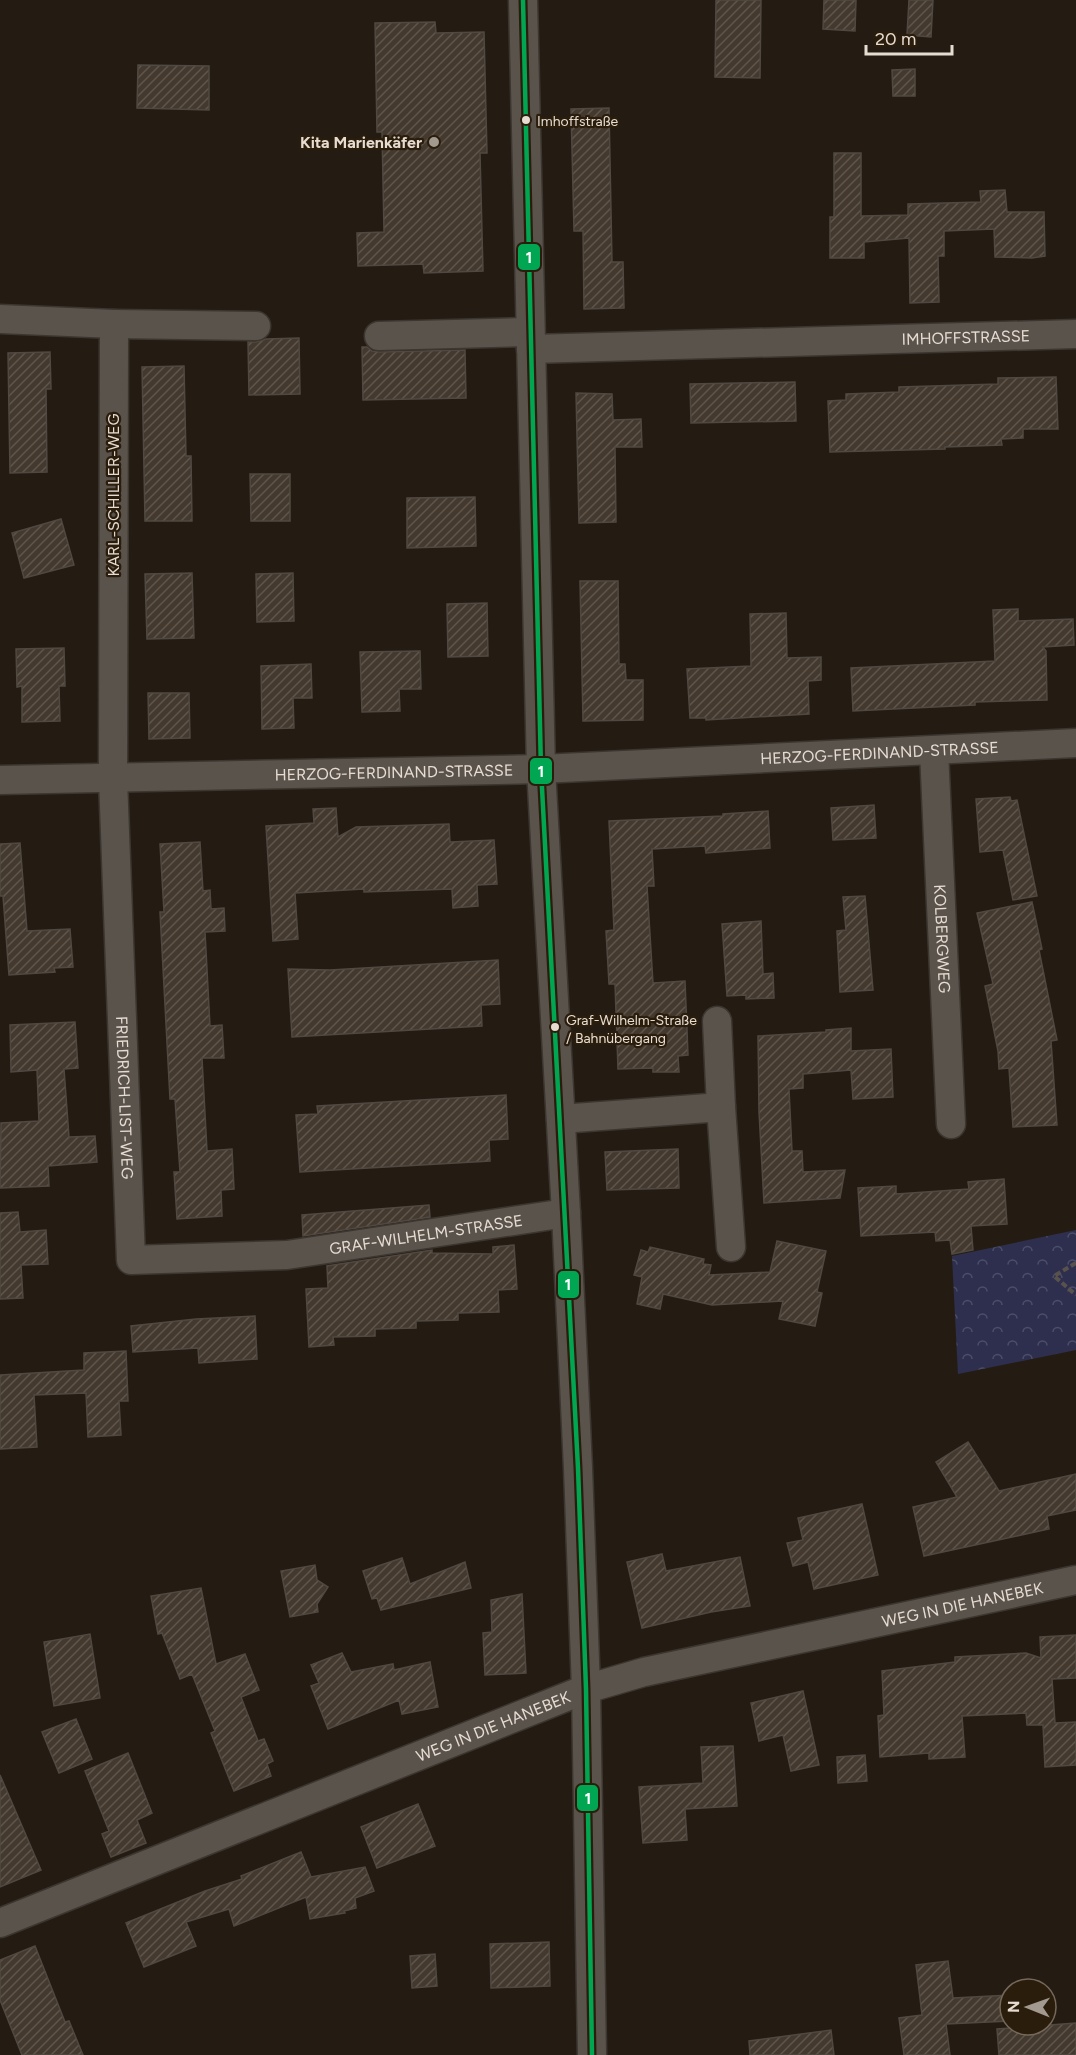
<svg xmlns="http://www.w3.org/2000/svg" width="1076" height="2055" viewBox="0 0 1076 2055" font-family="Figtree,sans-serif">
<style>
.forest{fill:url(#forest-crowns)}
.building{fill:url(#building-hatch);stroke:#504942;stroke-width:1.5}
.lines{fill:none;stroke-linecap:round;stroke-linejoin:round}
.minor-casing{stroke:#3c3630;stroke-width:31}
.path{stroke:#59524c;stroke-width:4;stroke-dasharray:6 3;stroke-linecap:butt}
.minor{stroke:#5a534c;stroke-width:28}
.bus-1-casing{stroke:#2b1d0c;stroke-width:9}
.bus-1{stroke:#00a651;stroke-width:4.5}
.bus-dot{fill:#e6dcd2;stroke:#2b1d0c;stroke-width:2}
.poi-dot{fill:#a2998f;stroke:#2b1d0c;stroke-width:2}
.labels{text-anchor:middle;stroke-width:4.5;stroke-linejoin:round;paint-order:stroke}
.bus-label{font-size:14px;fill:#e6dcd2;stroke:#2b1d0c;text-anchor:start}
.poi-label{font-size:16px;font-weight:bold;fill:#e6dcd2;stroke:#2b1d0c;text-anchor:end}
.street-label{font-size:16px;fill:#e6dcd2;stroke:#2b1d0c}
.line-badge{stroke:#2b1d0c;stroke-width:2}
.badge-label{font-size:16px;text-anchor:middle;font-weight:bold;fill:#fff}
</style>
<defs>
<pattern id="forest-crowns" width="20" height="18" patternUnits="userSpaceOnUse" patternTransform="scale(1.5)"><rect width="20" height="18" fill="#2e2f4f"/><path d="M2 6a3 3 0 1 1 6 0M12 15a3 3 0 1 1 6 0" fill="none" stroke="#4c4d67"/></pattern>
<pattern id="building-hatch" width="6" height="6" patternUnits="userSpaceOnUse" patternTransform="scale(1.5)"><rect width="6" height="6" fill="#44392e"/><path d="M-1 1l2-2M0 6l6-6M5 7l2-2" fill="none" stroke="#5f554b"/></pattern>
</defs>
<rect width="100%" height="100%" fill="#241c13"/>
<path class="forest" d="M1076 1230V1350L958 1374 952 1256Z"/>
<path class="building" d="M716 0H761L760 78 715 77Z
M824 0H856L855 31 823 29Z
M909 0H933L931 37 907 35Z
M435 22 436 33 484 32 487 153H480L483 271 424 273 423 264 358 266 357 233 384 232 382 132H377L375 23Z
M138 65 209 66V110L137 108Z
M915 69V96H893L892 70Z
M609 108 612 262H623L624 308 584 309 583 231H574L571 109Z
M834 153H861V216L908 215V204L981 202 980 191 1005 190 1007 212H1044L1045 256 1032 258 995 257 994 229 944 231V256H938L939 302 910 303 909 238 864 242V258H830V217H834Z
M299 338 300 394 249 395 248 342H256L266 339Z
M362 347H367L372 351 379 352 465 350 466 398 363 400Z
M50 352 51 389H46L47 472 10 473 8 353Z
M184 366 186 456H191L192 521H145L142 367Z
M1056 377 1058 429H1023V438L1001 439 1002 445 945 447V449L830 452 828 401 846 400V394L899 392V387L998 384V378Z
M795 382 796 421 691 423 690 384Z
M576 393 612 394 613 420 641 419 642 447H615L616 522 579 523Z
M250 474H290V521H251Z
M475 497 476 546 407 548V498Z
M61 519 74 565 24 578 12 533Z
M192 573 194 638 147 639 145 574Z
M293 573 294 621 257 622 256 574Z
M580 581H618L619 664H625L626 680H643V720L583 721Z
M487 603 488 656 448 657 447 604Z
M1018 609V621L1073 619 1074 645 1043 647 1046 651 1047 700 975 702V705L853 711 851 668 995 661 993 610Z
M786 613 787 658 821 657V680L808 681 809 714 706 720V718H690L687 669 751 666 750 614Z
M64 648 65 686H59L60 721 22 722V686L17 687 16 649Z
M420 651 421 689H399L400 711 362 712 360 652Z
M311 664 312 698H293L294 728 262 729 261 666Z
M148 693H189L190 738 149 739Z
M1010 797 1011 801 1017 800 1037 896 1013 900 1003 850 980 852 976 799Z
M874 805 876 838 833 840 831 808Z
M336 808 338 837 356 827 449 824 450 842 494 840 497 884 477 885 478 906 453 908 452 889 364 892V889L295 893 298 939 273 941 266 826 314 823 313 809Z
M768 811 770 848 706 853 705 846 652 849 654 886H647L653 983 685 981 688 1055 678 1056 679 1072H653V1068L618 1069 615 984H609L606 931 614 930 609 821 723 816V814Z
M200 842 203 891 210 890 211 909 224 908 225 931 205 932 210 1026 222 1025 224 1058H202L207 1151 232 1149 234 1189 221 1190 222 1216 177 1219 174 1172H180L175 1099H170L160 912H164L160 844Z
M20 843 27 931 70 929 73 967 54 968 55 972 9 975 3 896H0V844Z
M865 896 873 990 840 992 837 931 846 930 843 897Z
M1032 902 1042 949 1039 950 1057 1040 1051 1041 1057 1125 1013 1127 1009 1068 999 1069 998 1051 985 986 993 984 977 913Z
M761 921 763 974 773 973 774 998 746 999V995L727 996 722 924Z
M498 960 500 1004 481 1005 482 1026 292 1037 288 969 330 970Z
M75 1022 78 1068 64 1069 69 1137 95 1136 97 1162 48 1166 49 1186 0 1188 1 1123 39 1121 37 1070 11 1072 10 1025Z
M851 1028V1051L891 1049 893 1097 853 1099 851 1070 803 1074V1088L789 1089 792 1151H802L803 1172 845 1170 840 1198 764 1203 759 1112 758 1036 826 1032V1030Z
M506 1095 508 1139 489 1140 490 1161 300 1172 296 1115 318 1114 317 1106Z
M678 1149 679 1188 607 1190 605 1152Z
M1004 1179 1007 1224 971 1226 973 1250 952 1254 950 1240 936 1241 935 1232 861 1236 858 1188 896 1186V1194L969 1189 968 1182Z
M429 1205 430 1217 303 1236 302 1215Z
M18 1212 20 1232 46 1230 48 1264 21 1265 23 1298 0 1299V1213Z
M777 1241 826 1251 817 1292 822 1293 815 1326 779 1319 783 1301 712 1305 663 1294 660 1309 637 1304 642 1277 634 1275 641 1250 648 1252 650 1247 704 1259 703 1264 711 1265 709 1275 770 1272Z
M514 1245 517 1289 498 1290 499 1312 458 1313V1320L416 1321V1328L375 1329V1336L333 1337 334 1345 309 1347 306 1289 328 1288 327 1266 432 1250V1253L493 1254V1247Z
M255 1316 257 1359 199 1363 198 1348 133 1352 131 1326 196 1319Z
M126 1351 128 1401H119L121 1435 88 1437 86 1393 34 1395 37 1447 0 1449V1375L84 1370V1353Z
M968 1442 999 1491 1076 1474V1510L1047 1516 1049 1529 924 1556 913 1507 957 1497 936 1462Z
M862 1504 878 1575 814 1589 808 1562 793 1566 787 1543 803 1540 798 1518Z
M662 1554 666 1571 740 1557 750 1606 711 1612 642 1628 627 1562Z
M402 1558 410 1584 465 1562 471 1588 381 1610 377 1598 372 1599 363 1571Z
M315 1565 317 1580 328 1587 317 1604 318 1612 290 1617 281 1571Z
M201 1588 216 1664 245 1654 259 1690 241 1697 258 1741 264 1739 273 1761 267 1764 271 1776 234 1791 211 1733 215 1731 192 1674 180 1679 162 1633 158 1634 151 1596Z
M522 1594 526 1673 485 1675 483 1633 492 1632 491 1600Z
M90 1634 100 1698 54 1706 44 1642Z
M1076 1635V1678L1052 1679 1055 1723 1076 1722V1765L1045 1767 1043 1725H1027L1026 1713 962 1716 965 1757 929 1759V1753L880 1757 878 1716 884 1715 882 1671 955 1662V1657L1026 1653 1041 1658 1040 1637Z
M342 1653 351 1672 393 1664 394 1670 430 1662 438 1707 402 1714 399 1700 328 1729 311 1686 319 1683 311 1665Z
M803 1691 819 1765 791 1771 783 1735 759 1741 751 1703Z
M76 1719 92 1759 59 1773 42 1732Z
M733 1746 737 1806 685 1809 687 1840 643 1843 639 1787 703 1783 701 1747Z
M128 1753 152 1813 137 1820 146 1843 111 1857 102 1834 109 1831 85 1771Z
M865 1755 867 1781 838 1783 837 1757Z
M0 1775 41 1870 0 1887Z
M418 1804 435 1846 377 1868 361 1827Z
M301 1852 311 1877 365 1867 374 1891 355 1898 356 1908 344 1911 345 1913 310 1919 306 1897 234 1926 229 1909 186 1922 196 1946 144 1967 126 1923 205 1891 242 1879 241 1876Z
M549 1942 550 1986 491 1988 490 1944Z
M35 1946 65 2022 69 2021 83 2055H22L0 2000V1960Z
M435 1954 437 1986 412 1988 410 1956Z
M948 1961 953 1998 1010 1995V2021L946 2024 950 2055H904L899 2018 922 2015 916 1965Z
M1076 2023V2055H999L997 2029Z
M831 2030 834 2055H750L749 2041Z"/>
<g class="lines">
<defs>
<g id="minor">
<path d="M523 0 541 769 566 1213 578 1468 586 1689 592 2055"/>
<path id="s1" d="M0 319 114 324 113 779 131 1260 287 1255 566 1213"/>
<path d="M114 324 256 326"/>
<path d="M379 336 530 332"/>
<path id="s2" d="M531 349 1076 334"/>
<path id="s3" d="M934 751 951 1124"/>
<path id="s4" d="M0 780 541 769 1076 743"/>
<path d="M717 1021 721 1107"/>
<path d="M561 1119 721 1107 731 1247"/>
<path id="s5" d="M0 1923 586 1689 644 1672 1076 1580"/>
</g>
</defs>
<use href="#minor" class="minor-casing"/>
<path class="path" d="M1076 1263 1054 1276 1076 1295"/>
<use href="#minor" class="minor"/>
<defs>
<path id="bus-1" d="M523 0 541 769 578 1468 586 1689 592 2055"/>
</defs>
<use href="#bus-1" class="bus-1-casing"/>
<use href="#bus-1" class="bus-1"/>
</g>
<g class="bus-dot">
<circle cx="526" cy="120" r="5"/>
<circle cx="555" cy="1027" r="5"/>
</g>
<circle class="poi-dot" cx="434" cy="142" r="6"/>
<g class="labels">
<g class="bus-label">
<text x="537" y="126">Imhoffstraße</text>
<text x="566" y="1025">Graf-Wilhelm-Straße<tspan x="566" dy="18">/ Bahnübergang</tspan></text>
</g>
<g class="poi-label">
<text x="422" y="148">Kita Marienkäfer</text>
</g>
<g class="street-label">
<text dy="6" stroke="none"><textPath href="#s2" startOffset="435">IMHOFFSTRASSE</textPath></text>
<text transform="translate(113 495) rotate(-90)" y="6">KARL-SCHILLER-WEG</text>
<text dy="6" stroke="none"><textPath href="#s4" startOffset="880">HERZOG-FERDINAND-STRASSE</textPath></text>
<text dy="6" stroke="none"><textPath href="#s4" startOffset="394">HERZOG-FERDINAND-STRASSE</textPath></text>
<text dy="6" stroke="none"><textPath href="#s3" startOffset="188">KOLBERGWEG</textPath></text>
<text dy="6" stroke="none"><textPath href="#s1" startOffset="888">FRIEDRICH-LIST-WEG</textPath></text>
<text dy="6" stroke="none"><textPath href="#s1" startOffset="1347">GRAF-WILHELM-STRASSE</textPath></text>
<text dy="6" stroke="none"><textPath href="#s5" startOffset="1017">WEG IN DIE HANEBEK</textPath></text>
<text dy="6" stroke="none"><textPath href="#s5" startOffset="531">WEG IN DIE HANEBEK</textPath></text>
</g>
</g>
<g class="line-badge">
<rect x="517" y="243" width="24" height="28" rx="6" fill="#00a651"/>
<rect x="529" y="757" width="24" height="28" rx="6" fill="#00a651"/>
<rect x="557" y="1270" width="23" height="29" rx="6" fill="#00a651"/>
<rect x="576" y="1784" width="23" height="28" rx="6" fill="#00a651"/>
</g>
<g class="badge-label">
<text x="529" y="263">1</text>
<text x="541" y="777">1</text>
<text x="568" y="1290">1</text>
<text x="588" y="1804">1</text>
</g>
<g transform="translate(1028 2007) rotate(271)"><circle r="28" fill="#2b1d0c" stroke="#76695b" stroke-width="1.5"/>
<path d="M0-4.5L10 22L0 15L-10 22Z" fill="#a2998f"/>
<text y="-9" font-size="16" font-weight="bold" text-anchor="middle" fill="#e6dcd2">N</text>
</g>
<path d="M866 45v9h86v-9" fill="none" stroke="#e6dcd2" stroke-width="3"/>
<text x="875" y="45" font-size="18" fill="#e6dcd2" stroke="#2b1d0c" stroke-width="4.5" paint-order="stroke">20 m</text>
</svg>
